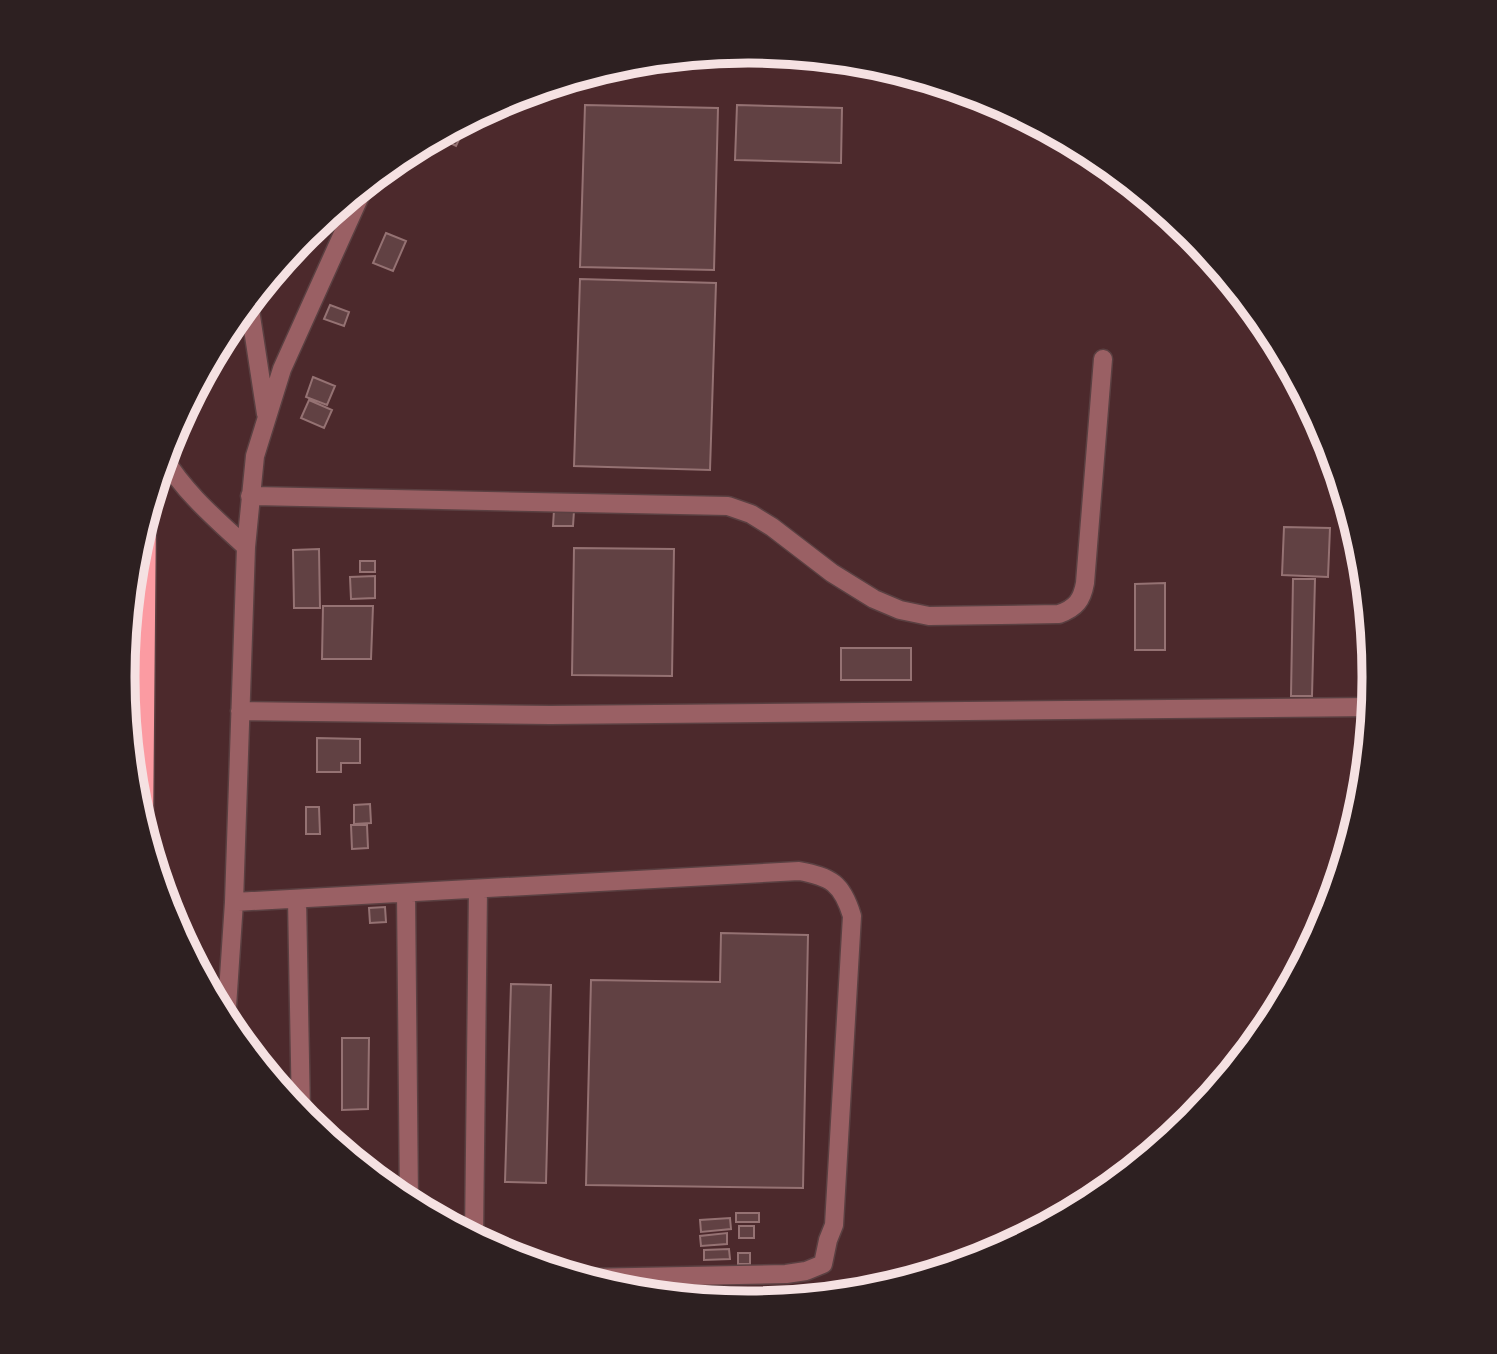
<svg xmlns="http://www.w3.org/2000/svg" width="1497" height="1354" viewBox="0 0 1497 1354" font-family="Mulish,sans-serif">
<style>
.built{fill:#4c292c}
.building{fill:#614143;stroke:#957273;stroke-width:2}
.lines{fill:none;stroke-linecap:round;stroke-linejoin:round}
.minor-casing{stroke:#5b4042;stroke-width:21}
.major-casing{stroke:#5b4042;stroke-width:21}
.minor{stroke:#9a6064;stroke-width:18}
.major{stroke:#fb9ba2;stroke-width:18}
.rim{fill:none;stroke:#f5e1e2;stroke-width:9}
</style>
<rect width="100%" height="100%" fill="#3e2124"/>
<path class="built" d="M125 677a624 624 0 1 1 1248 0a624 624 0 1 1-1248 0Z"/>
<path class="building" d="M585 105 718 108 714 270 580 267Z
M737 105 842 108 841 163 735 160Z
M460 124 465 127 456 146 442 139 445 133Z
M386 233 406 241 393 271 373 263Z
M580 279 716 283 710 470 574 466Z
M330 305 349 312 344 326 324 319Z
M313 377 335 386 327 405 306 397Z
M309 400 332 410 324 428 301 418Z
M554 510 574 511 573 526H553Z
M1284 527 1330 528 1328 577 1282 575Z
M574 548 674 549 672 676 572 675Z
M319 549 320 608H294L293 550Z
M360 561H375V572H360Z
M375 576V598L351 599 350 577Z
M1293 579H1315L1312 696H1291Z
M1165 583V650H1135V584Z
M323 606H373L371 659H322Z
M841 648H911V680H841Z
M317 738 360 739V763H341V772H317Z
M370 804 371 823 354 824V805Z
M306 807H319L320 834H306Z
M351 825H367L368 848 352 849Z
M385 907 386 922 370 923 369 908Z
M721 933 808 935 803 1188 586 1185 591 980 720 982Z
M511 984 551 985 546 1183 505 1182Z
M342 1038H369L368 1109 342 1110Z
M736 1213H759V1222H736Z
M730 1218 731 1229 701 1232 700 1220Z
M739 1226H754V1238H739Z
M727 1233V1244L701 1246 700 1236Z
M729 1249 730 1259 704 1260V1250Z
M738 1253H750V1264H738Z"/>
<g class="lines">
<defs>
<path id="minor" d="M249 303 266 414
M164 458C185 493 216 519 246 547
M250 496 728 506 751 514 772 527 832 573 874 599 900 610 929 616 1059 614C1076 608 1082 600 1085 583L1103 359
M240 711 550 715 1372 707
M406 893 409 1202
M297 899 301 1114
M234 902 799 871C831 877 842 883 852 916L834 1225 828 1240 823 1264 806 1271 786 1274 583 1278
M226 1022 234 902 246 547 255 456 282 369 364 187
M474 1237 478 889"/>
<path id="major" d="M144 831 147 513"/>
</defs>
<use href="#minor" class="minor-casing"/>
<use href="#major" class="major-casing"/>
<use href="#minor" class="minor"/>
<use href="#major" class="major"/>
</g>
<path d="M0 0H1497V1354H0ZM748 63H749A613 613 0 0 1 1362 676V678A613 613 0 0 1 749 1291H748A613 613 0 0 1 135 678V676A613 613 0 0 1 748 63Z" fill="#2d2021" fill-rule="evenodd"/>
<path class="rim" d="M748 63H749A613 613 0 0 1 1362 676V678A613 613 0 0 1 749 1291H748A613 613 0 0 1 135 678V676A613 613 0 0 1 748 63Z"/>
</svg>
